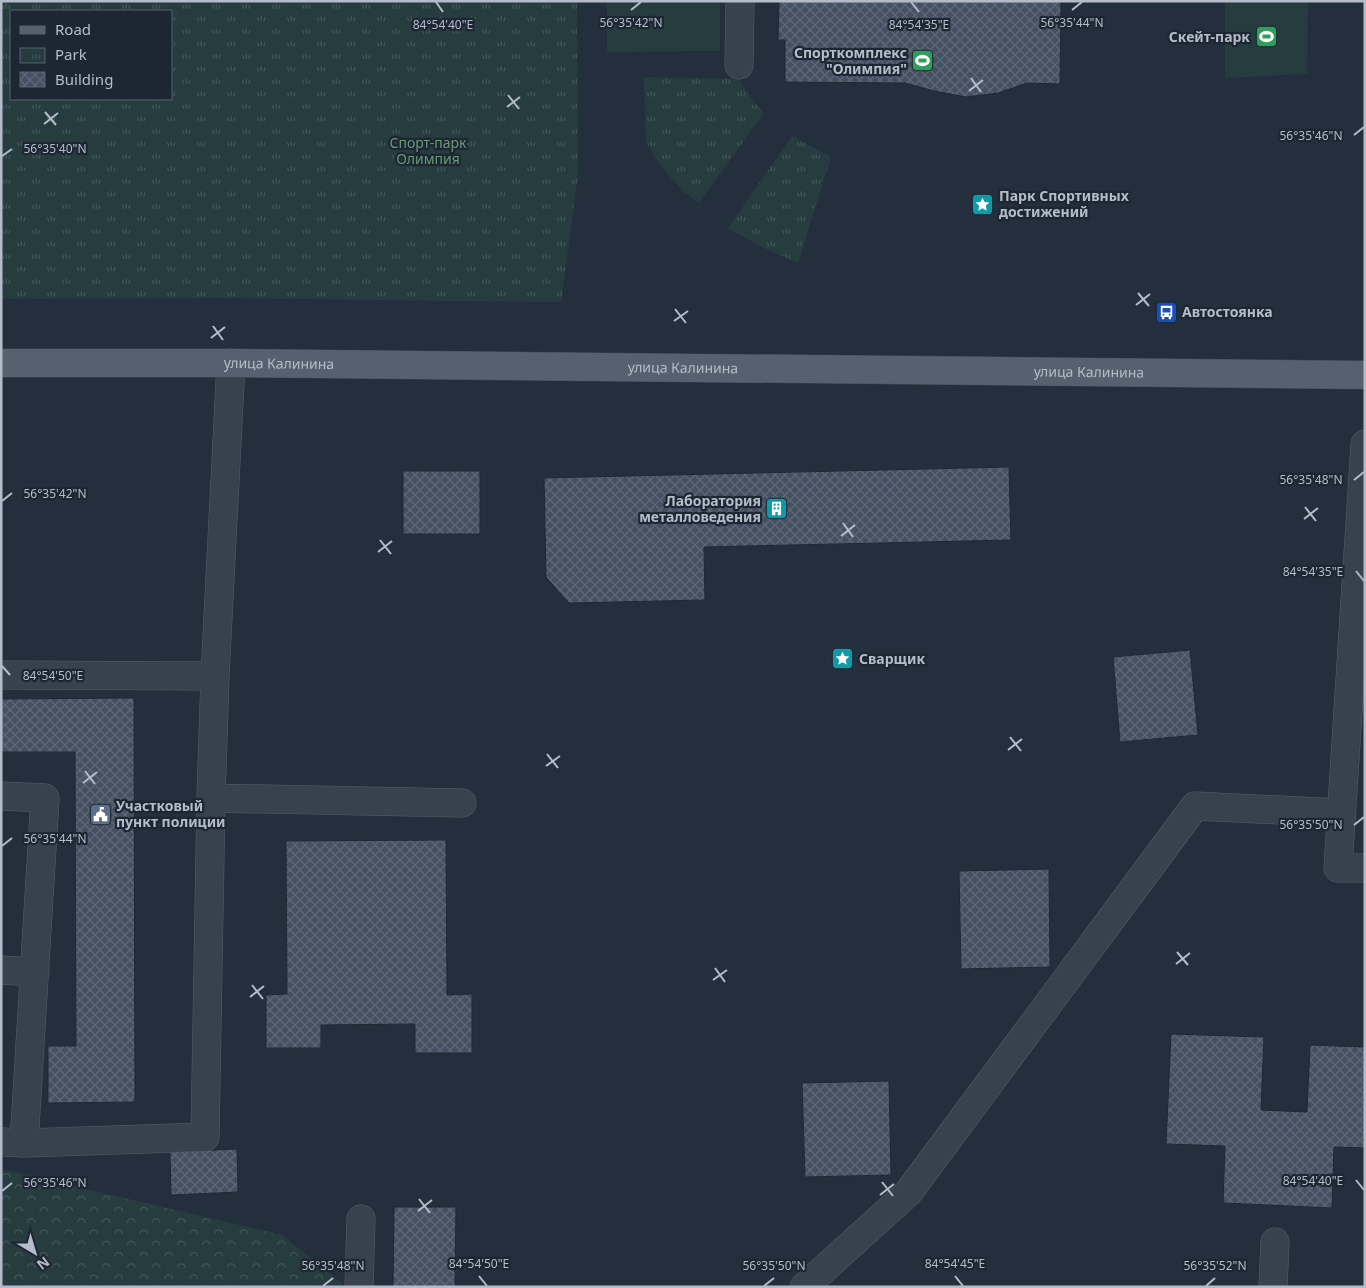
<svg xmlns="http://www.w3.org/2000/svg" width="1366" height="1288" viewBox="0 0 1366 1288" font-family="'Noto Sans',sans-serif">
<style>
.grass{fill:#263c3f}
.forest{fill:url(#forest-crowns)}
.park{fill:url(#park-tufts);fill-rule:evenodd}
.building{fill:url(#building-cross-hatch);stroke:#1f2835}
.lines{fill:none;stroke-linecap:round;stroke-linejoin:round}
.minor-casing{stroke:#565f6c;stroke-width:29}
.major-casing{stroke:#414a57;stroke-width:29}
.minor{stroke:#38414e;stroke-width:28}
.major{stroke:#56606e;stroke-width:28}
.ticks{fill:none;stroke:#b4bcc9;stroke-width:2}
.labels{text-anchor:middle;stroke-width:4.5;stroke-linejoin:round;paint-order:stroke}
.poi-label{font-size:14px;font-weight:bold;fill:#b4bcc9;stroke:#1d2633;text-anchor:start}
.park-label{font-size:14px;fill:#6b9a76;stroke:#1d2633}
.street-label{font-size:14px;fill:#b4bcc9;stroke:#1d2633}
.ticks-label{font-size:12px;text-anchor:middle;fill:#b4bcc9;stroke:#1d2633;stroke-width:4.5;stroke-linejoin:round;paint-order:stroke}
</style>
<defs>
<pattern id="forest-crowns" width="20" height="18" patternUnits="userSpaceOnUse" patternTransform="scale(1.25)"><rect width="20" height="18" fill="#263c3f"/><path d="M2 6a3 3 0 1 1 6 0M12 15a3 3 0 1 1 6 0" fill="none" stroke="#435659"/></pattern>
<pattern id="park-tufts" width="24" height="20" patternUnits="userSpaceOnUse" patternTransform="scale(1.25)"><rect width="24" height="20" fill="#263c3f"/><path d="M3 7l-1-3M5 7V3M7 7l1-3M15 17l-1-3M17 17v-4M19 17l1-3" fill="none" stroke="#435659"/></pattern>
<pattern id="building-cross-hatch" width="8" height="8" patternUnits="userSpaceOnUse" patternTransform="scale(1.25)"><rect width="8" height="8" fill="#455162"/><path d="M0 0l8 8M0 8l8-8" fill="none" stroke="#5d6877"/></pattern>
</defs>
<rect width="100%" height="100%" fill="#242f3e"/>
<path class="grass" d="M607 1H720V51L607 52Z
M1225 1H1308L1307 74 1225 78Z"/>
<path class="forest" d="M1 1169 282 1235 342 1283V1287H1Z"/>
<path class="park" d="M1 1H577L578 174 561 302 221 298 1 299ZM11 11H171V99H11Z
M644 77 739 79 753 101 764 113 699 203 682 190 660 165 646 141Z
M792 136 831 157 798 263 760 246 728 228Z"/>
<path class="building" d="M779 1H1061L1060 84 1027 83 998 93 966 97 934 91 905 83 785 82V40H778Z
M1009 467 1011 540 704 547 705 600 569 603 546 577 544 478Z
M403 471H480V534H403Z
M1190 650 1198 735 1120 742 1113 657Z
M134 698 135 1102 48 1103V1046H76L75 752H1V699Z
M446 840 447 995 472 994V1053H415V1024L321 1025V1048H266V995L287 994 286 841Z
M1049 869 1050 967 961 969 959 871Z
M1171 1034 1264 1037 1261 1110 1307 1112 1310 1045 1365 1047V1148L1334 1147 1332 1208 1223 1203 1225 1146 1166 1144Z
M889 1081 891 1175 805 1177 802 1083Z
M237 1149 238 1192 171 1195 170 1152Z
M394 1207H456L455 1287H393Z"/>
<g class="lines">
<defs>
<path id="minor" d="M739 65 740 1
M1365 444 1338 868H1365
M1 675 215 676
M1 796 45 798 24 1143
M211 798 462 803
M1 970 35 972
M1 1142 24 1143 205 1137 211 798 215 676 231 363
M359 1287 361 1219
M804 1287 908 1193 1195 806 1341 813
M1273 1287 1275 1242"/>
<g id="major">
<path id="s1" d="M1 363H231L1365 375"/>
</g>
</defs>
<use href="#minor" class="minor-casing"/>
<use href="#major" class="major-casing"/>
<use href="#minor" class="minor"/>
<use href="#major" class="major"/>
</g>
<path class="ticks" d="M436 2 443 12M911 2 919 12M631 10 641 2M1072 10 1082 2M971 78 981 92M969 91 983 80M508 95 519 109M507 107 520 97M45 112 56 125M44 124 58 113M1354 135 1364 127M2 156 12 149M1138 293 1149 306M1136 305 1150 294M675 309 686 323M674 321 688 311M213 326 223 340M211 338 225 327M1354 480 1364 472M2 501 12 493M1305 507 1316 521M1304 519 1318 508M843 523 853 537M841 536 855 525M380 540 391 554M378 552 392 541M1356 571 1364 581M2 666 10 675M1010 737 1021 751M1008 750 1022 739M547 754 558 768M546 766 560 756M85 771 95 784M83 783 97 772M1354 825 1364 817M2 846 12 838M1177 952 1188 965M1176 964 1190 953M715 968 725 982M713 980 727 970M252 985 263 999M250 997 264 986M1356 1180 1364 1190M882 1182 893 1196M2 1191 12 1183M880 1195 894 1184M419 1199 430 1213M418 1211 432 1200M479 1276 487 1286M955 1276 963 1286M323 1286 333 1278M764 1286 774 1278M1206 1286 1215 1278"/>
<defs>
<symbol id="stadium-square" viewBox="-11 -11 22 22"><rect x="-9" y="-9" width="18" height="18" rx="4" fill="#2e9e5b" stroke="#1d2633"/><path d="M0-5a6.5 5 0 1 0 0 10a6.5 5 0 1 0 0-10ZM-3.5-1.8h7v3.6h-7Z" fill="#fff"/></symbol>
<symbol id="sight-square" viewBox="-11 -11 22 22"><rect x="-9" y="-9" width="18" height="18" rx="4" fill="#0f9aa8" stroke="#1d2633"/><path d="M0-6L1.8-2.2L6-1.7L2.9 1.2L3.7 5.4L0 3.3L-3.7 5.4L-2.9 1.2L-6-1.7L-1.8-2.2Z" fill="#fff"/></symbol>
<symbol id="bus-square" viewBox="-11 -11 22 22"><rect x="-9" y="-9" width="18" height="18" rx="4" fill="#1a4fb4" stroke="#1d2633"/><path d="M-5-6H5V4H4V6H2V4H-2V6H-4V4H-5ZM-3.5-4V0h7V-4ZM-3.5 1.2v1.5H-2V1.2ZM2 1.2v1.5H3.5V1.2Z" fill="#fff"/></symbol>
<symbol id="building-square" viewBox="-11 -11 22 22"><rect x="-9" y="-9" width="18" height="18" rx="4" fill="#0f9aa8" stroke="#1d2633"/><path d="M-4-6H4V6H1V3H-1V6H-4ZM-2.5-4.3h1.7v1.8h-1.7ZM.8-4.3h1.7v1.8H.8ZM-2.5-1h1.7V.8h-1.7ZM.8-1h1.7V.8H.8Z" fill="#fff"/></symbol>
<symbol id="civic-square" viewBox="-11 -11 22 22"><rect x="-9" y="-9" width="18" height="18" rx="4" fill="#5c6f8a" stroke="#1d2633"/><path d="M-.6-6.5H3V-4.5H.6V-3L4-1V1h2V6H-6V1h2V-1L-.6-3ZM-1.2 2.5V6h2.4V2.5Z" fill="#fff"/></symbol>
</defs>
<g fill-rule="evenodd">
<use href="#stadium-square" x="1254" y="24" width="25" height="25"/>
<use href="#stadium-square" x="910" y="48" width="25" height="25"/>
<use href="#sight-square" x="970" y="192" width="25" height="25"/>
<use href="#bus-square" x="1154" y="300" width="25" height="25"/>
<use href="#building-square" x="764" y="496" width="25" height="25"/>
<use href="#sight-square" x="830" y="646" width="25" height="25"/>
<use href="#civic-square" x="88" y="802" width="25" height="25"/>
</g>
<g class="labels">
<g class="poi-label">
<text x="1250" y="42" text-anchor="end">Скейт-парк</text>
<text x="907" y="58" text-anchor="end">Спорткомплекс<tspan x="907" dy="16">"Олимпия"</tspan></text>
<text x="999" y="201">Парк Спортивных<tspan x="999" dy="16">достижений</tspan></text>
<text x="1182" y="317">Автостоянка</text>
<text x="761" y="506" text-anchor="end">Лаборатория<tspan x="761" dy="16">металловедения</tspan></text>
<text x="859" y="664">Сварщик</text>
<text x="116" y="811">Участковый<tspan x="116" dy="16">пункт полиции</tspan></text>
</g>
<g class="park-label">
<text x="428" y="148">Спорт-парк<tspan x="428" dy="16">Олимпия</tspan></text>
</g>
<g class="street-label">
<text dy="5" stroke="none"><textPath href="#s1" startOffset="278">улица Калинина</textPath></text>
<text dy="5" stroke="none"><textPath href="#s1" startOffset="682">улица Калинина</textPath></text>
<text dy="5" stroke="none"><textPath href="#s1" startOffset="1088">улица Калинина</textPath></text>
</g>
</g>
<g class="ticks-label">
<text x="631" y="27">56°35'42"N</text>
<text x="1072" y="27">56°35'44"N</text>
<text x="443" y="29">84°54'40"E</text>
<text x="919" y="29">84°54'35"E</text>
<text x="1311" y="140">56°35'46"N</text>
<text x="55" y="153">56°35'40"N</text>
<text x="1311" y="484">56°35'48"N</text>
<text x="55" y="498">56°35'42"N</text>
<text x="1313" y="576">84°54'35"E</text>
<text x="53" y="680">84°54'50"E</text>
<text x="1311" y="829">56°35'50"N</text>
<text x="55" y="843">56°35'44"N</text>
<text x="1313" y="1185">84°54'40"E</text>
<text x="55" y="1187">56°35'46"N</text>
<text x="479" y="1268">84°54'50"E</text>
<text x="955" y="1268">84°54'45"E</text>
<text x="333" y="1270">56°35'48"N</text>
<text x="774" y="1270">56°35'50"N</text>
<text x="1215" y="1270">56°35'52"N</text>
</g>
<rect width="1366" height="1288" fill="none" stroke="#b4bcc9" stroke-width="5"/>
<rect x="10" y="10" width="162" height="90" fill="#1d2633" stroke="#59626f"/>
<rect x="20" y="26" width="25" height="8" fill="#56606e" stroke="#59626f"/>
<text x="55" y="35" font-size="15" fill="#b4bcc9">Road</text>
<rect x="20" y="48" width="25" height="15" fill="url(#park-tufts)" stroke="#59626f"/>
<text x="55" y="60" font-size="15" fill="#b4bcc9">Park</text>
<rect x="20" y="72" width="25" height="15" fill="url(#building-cross-hatch)" stroke="#59626f"/>
<text x="55" y="85" font-size="15" fill="#b4bcc9">Building</text>
<g transform="translate(35 1253) rotate(142)" stroke="#1d2633" stroke-width="4" paint-order="stroke">
<path d="M0-4L9 19L0 12L-9 19Z" fill="#b4bcc9"/>
<text y="-8" font-size="14" font-weight="bold" text-anchor="middle" fill="#b4bcc9">N</text>
</g>
</svg>
